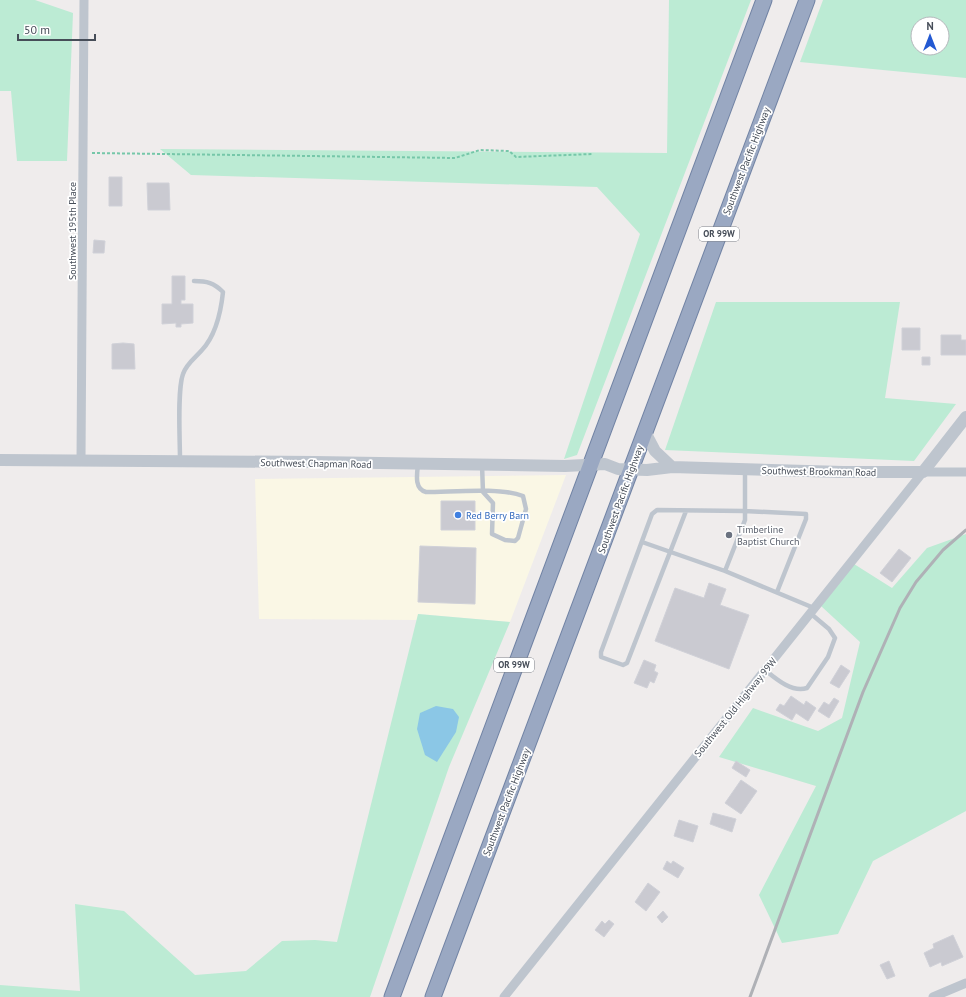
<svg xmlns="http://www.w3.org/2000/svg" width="966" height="997" viewBox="0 0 966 997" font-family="'PT Sans',sans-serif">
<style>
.commercial{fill:#faf7e5}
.green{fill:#bcebd4;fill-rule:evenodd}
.water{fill:#8bc7e6}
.building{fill:#cacad1;stroke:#d0d1d8}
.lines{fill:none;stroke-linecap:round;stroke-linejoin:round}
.trunk-casing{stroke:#7183a4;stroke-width:17}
.path{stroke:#76c7a9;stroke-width:2;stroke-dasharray:3 2;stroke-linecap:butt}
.service{stroke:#bec5ce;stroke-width:4.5}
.minor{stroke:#bec5ce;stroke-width:9}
.tertiary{stroke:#bec5ce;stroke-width:12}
.trunk{stroke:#9aa8c2;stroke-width:15}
.rail{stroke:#afb1b6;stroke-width:3}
.shop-dot{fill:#3f7fe0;stroke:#fff;stroke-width:1.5}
.worship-dot{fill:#6b7280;stroke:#fff;stroke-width:1.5}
.labels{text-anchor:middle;stroke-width:3.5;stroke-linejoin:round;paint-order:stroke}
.shield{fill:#fff;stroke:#7e828a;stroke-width:1}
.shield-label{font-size:9px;font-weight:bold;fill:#464d58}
.street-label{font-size:10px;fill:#464d58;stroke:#fff}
.shop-label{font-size:10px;fill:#366cbe;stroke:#fff;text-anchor:start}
.worship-label{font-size:10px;fill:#5b616d;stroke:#fff;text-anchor:start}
</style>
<rect width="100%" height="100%" fill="#efecec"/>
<path class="commercial" d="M566 475 510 622 419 614 418 620 259 619 255 479Z"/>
<path class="green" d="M0 0H35L73 13 67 161H17L11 91H0Z
M669 0H751L577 455 564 459 640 234 597 187 191 175 160 149 667 153Z
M823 0H966V78L800 62ZM918 24H942V48H918Z
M716 302H900L885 398 956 404 914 461 665 450Z
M966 534V811L873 861 838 934 782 943 759 895 816 786 719 757 753 708 818 731 842 718 860 642 821 606 854 564 892 588 927 548Z
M418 614 510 622 449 767 370 997H0V985L80 991 75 904 124 911 195 975 246 971 282 941 315 940 337 942Z"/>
<path class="water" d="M436 706 453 709 459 717 456 732 437 762 425 755 417 729 420 713Z"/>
<path class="building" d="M109 177H122V206H109Z
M147 183H169L170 210H148Z
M94 240 105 241 104 253H93Z
M172 276H185V300H181V304H193V323L181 324V327H176V323L162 324V304H172Z
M902 328H920V350H902Z
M941 335H961V340H966V355H941Z
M123 343 134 344 135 369H112V344Z
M922 357H930V365H922Z
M441 501H475V530H441Z
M420 546 476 548 475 604 418 602Z
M899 549 911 558 892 582 880 573Z
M709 583 726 589 720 605 749 615 729 669 655 641 675 588 704 598Z
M644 660 656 665 654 671 658 673 654 683 650 681 647 688 634 683Z
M841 665 850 671 839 688 830 683Z
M791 696 804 705 806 701 816 708 808 721 796 713 792 720 776 710 780 704 784 706Z
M834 698 839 701 829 718 818 711 824 702 829 705Z
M736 761 750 770 746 777 732 768Z
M741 780 757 791 741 814 725 803Z
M713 813 736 819 732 832 710 824Z
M679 820 698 826 693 842 674 836Z
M667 861 671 864 673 861 684 868 678 878 663 869Z
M648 883 660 892 646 911 635 902Z
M663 911 668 917 662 923 657 917Z
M609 920 614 924 604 937 595 930 602 921 605 924Z
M953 935 963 957 942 966 941 962 930 967 924 953 934 948 933 944Z
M889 961 895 976 887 979 880 965Z"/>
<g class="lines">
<defs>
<path id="trunk" d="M392 997 764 0
M433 997 807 0"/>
</defs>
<use href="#trunk" class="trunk-casing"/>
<path class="path" d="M92 153 455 158 480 150 509 151 516 157 593 154"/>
<path class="service" d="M180 460C180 439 177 391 183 374 186 364 196 357 202 350 216 335 221 311 223 292 214 283 207 281 194 281
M418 464C417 474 414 489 426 492 452 492 500 487 523 496L526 509 518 538 515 541 505 540 492 534 493 503 483 492 482 465
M745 470V520L725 571 814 608
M686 511 627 663 623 665 601 657V652L652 514 657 510 744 511 806 514V519L777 592
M642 542 725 571
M765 670C776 679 792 693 807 688L828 657 835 638 829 629 810 613"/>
<path class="minor" d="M81 461 84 0
M504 997 923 472H966
M933 997 966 983"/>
<path class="tertiary" d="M645 432 655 451 672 467
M0 460 314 462 565 466 605 464 618 469 647 470 672 467 843 472H923L966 417"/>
<use href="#trunk" class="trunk"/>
<path class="rail" d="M750 997 863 692 900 608 916 582 943 550 966 530"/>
</g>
<circle class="shop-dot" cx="458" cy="515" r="4"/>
<circle class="worship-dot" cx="729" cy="535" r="4"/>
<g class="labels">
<g class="shield">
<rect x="699" y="227" width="40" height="14" rx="3"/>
<rect x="494" y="658" width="40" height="14" rx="3"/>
</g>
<g class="shield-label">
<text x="719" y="237">OR 99W</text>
<text x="514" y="668">OR 99W</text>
</g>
<g class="street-label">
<text transform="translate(746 161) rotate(-69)" y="4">Southwest Pacific Highway</text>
<text transform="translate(72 231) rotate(-90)" y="4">Southwest 195th Place</text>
<text transform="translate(316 463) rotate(1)" y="4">Southwest Chapman Road</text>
<text transform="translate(819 471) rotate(1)" y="4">Southwest Brookman Road</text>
<text transform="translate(620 499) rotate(-70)" y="4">Southwest Pacific Highway</text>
<text transform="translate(735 707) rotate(-51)" y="4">Southwest Old Highway 99W</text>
<text transform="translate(506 802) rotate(-69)" y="4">Southwest Pacific Highway</text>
</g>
<g class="shop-label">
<text x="466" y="519">Red Berry Barn</text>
</g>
<g class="worship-label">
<text x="737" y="533">Timberline<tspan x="737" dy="12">Baptist Church</tspan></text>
</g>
</g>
<g transform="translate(930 36)"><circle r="19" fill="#ffffff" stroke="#b5b8bc"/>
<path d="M0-3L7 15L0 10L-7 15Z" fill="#2359d2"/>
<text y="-6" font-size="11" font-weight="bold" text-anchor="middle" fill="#464d58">N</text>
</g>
<path d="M18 34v6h77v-6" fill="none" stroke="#464d58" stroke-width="2"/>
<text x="24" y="34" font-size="12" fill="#464d58" stroke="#ffffff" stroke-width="3" paint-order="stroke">50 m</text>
</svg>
